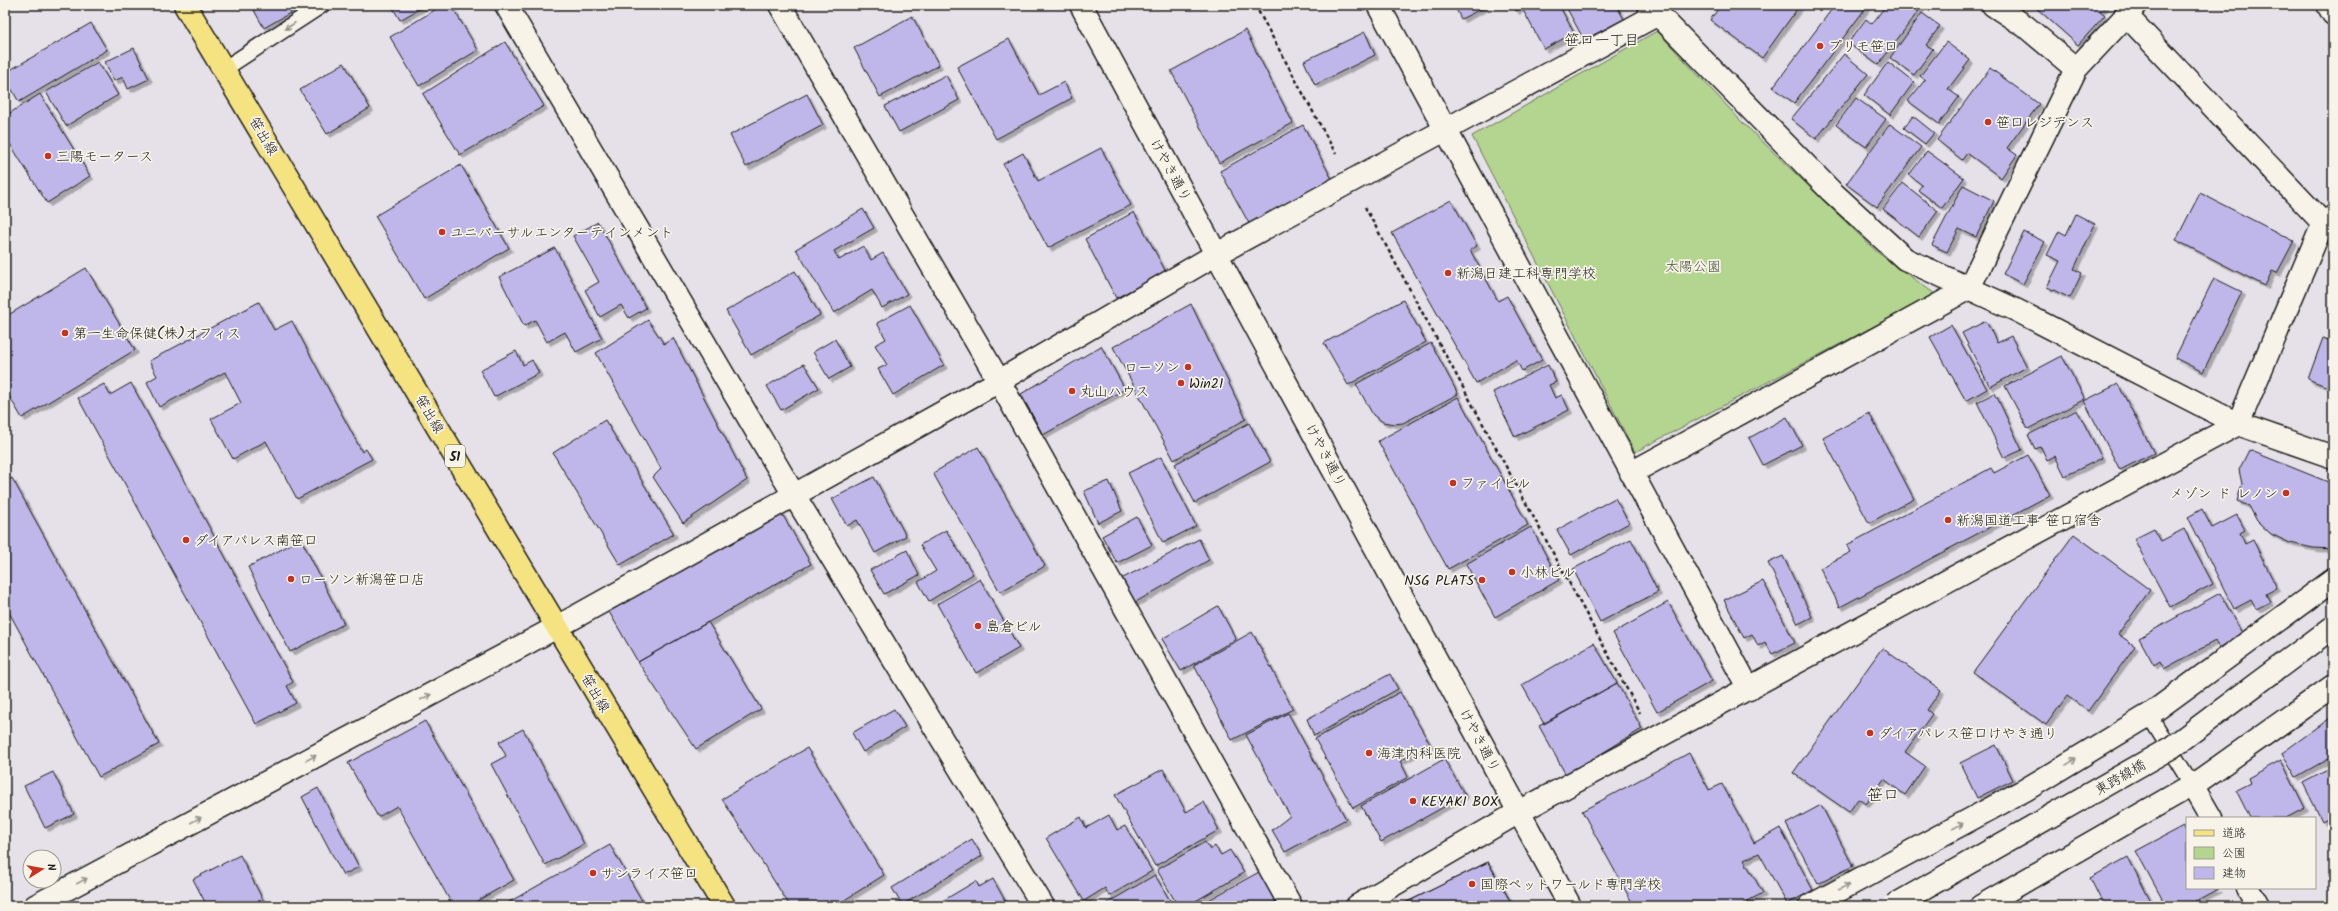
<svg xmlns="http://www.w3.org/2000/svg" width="2338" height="911" viewBox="0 0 2338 911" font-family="Kalam,'Klee One',sans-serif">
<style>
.green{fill:#b3d58f;stroke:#687856}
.building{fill:#bfb7e9;stroke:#1c1c1c;filter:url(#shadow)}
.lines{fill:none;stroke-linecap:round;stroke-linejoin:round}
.service-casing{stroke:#1c1c1c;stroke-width:18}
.minor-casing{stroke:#1c1c1c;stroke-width:25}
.tertiary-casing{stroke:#1c1c1c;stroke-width:25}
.primary-casing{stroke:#1c1c1c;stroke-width:25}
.path{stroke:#1c1c1c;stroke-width:2.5;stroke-dasharray:4 3;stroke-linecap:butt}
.service{stroke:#f7f3e8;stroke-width:15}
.minor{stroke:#f7f3e8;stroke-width:22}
.tertiary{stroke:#f7f3e8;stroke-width:22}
.primary{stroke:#f5e382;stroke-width:22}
.tertiary-bridge-casing{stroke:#1c1c1c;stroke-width:25;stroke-linecap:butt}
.tertiary-bridge{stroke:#f7f3e8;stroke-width:22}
.oneway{stroke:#94928c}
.poi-dot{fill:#c8321e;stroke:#f7f3e8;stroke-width:1.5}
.labels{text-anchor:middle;stroke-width:3.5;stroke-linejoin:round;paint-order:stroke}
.shield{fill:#f7f3e8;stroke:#5e5c59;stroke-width:1}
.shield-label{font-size:13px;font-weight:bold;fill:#1c1c1c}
.poi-label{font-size:14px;fill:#1c1c1c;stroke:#f7f3e8;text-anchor:start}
.street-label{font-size:14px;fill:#1c1c1c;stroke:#f7f3e8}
.park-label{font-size:14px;fill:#49543e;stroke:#f7f3e8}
.neighbourhood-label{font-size:15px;fill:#1c1c1c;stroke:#f7f3e8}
.quarter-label{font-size:16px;fill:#1c1c1c;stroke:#f7f3e8}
</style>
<defs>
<filter id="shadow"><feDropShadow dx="3.5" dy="3.5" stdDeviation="0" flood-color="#0004"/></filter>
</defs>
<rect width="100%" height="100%" fill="#e6e1e8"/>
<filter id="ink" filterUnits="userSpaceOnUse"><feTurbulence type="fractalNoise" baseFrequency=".025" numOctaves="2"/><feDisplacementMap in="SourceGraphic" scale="8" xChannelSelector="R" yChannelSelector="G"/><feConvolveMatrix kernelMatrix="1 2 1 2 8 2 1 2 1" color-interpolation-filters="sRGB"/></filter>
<g filter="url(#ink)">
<path class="green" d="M1657 31 1742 122 1877 252 1935 294 1635 452 1472 136Z"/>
<path class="building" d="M251 5H304L264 28Z
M391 5H426L400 20Z
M443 5H451L478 50 419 86 390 37Z
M1454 5H1489L1461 19Z
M1512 5H1559L1574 33 1544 49 1522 8 1516 11Z
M1565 5H1616L1624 19 1584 40Z
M1721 5H1800L1762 58 1710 20Z
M1835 5H1868L1794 103 1773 87Z
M1886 5H1923L1878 65 1848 43 1866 19 1872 24Z
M2033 5H2106L2100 11 2105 15 2078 45Z
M1922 13 1940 26 1926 45 1933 49 1914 75 1890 58Z
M912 16 939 65 880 97 854 48Z
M91 23 107 50 19 102 5 78V73Z
M1245 30 1293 123 1219 163 1171 71Z
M1365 32 1375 55 1315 85 1304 61Z
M1009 39 1039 95 1064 82 1072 98 996 139 957 67Z
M505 42 544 106 460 155 423 94Z
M1946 42 1970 60 1948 89 1959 97 1939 124 1908 101 1925 80 1920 76Z
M134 48 149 79 128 89 123 77 114 81 105 62Z
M1844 54 1868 74 1816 139 1791 119Z
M98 62 118 95 66 126 46 92Z
M1888 62 1914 82 1890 115 1864 95Z
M344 63 370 108 327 134 300 90Z
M1990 68 2039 104 2007 148 2017 155 2001 178 1967 153 1962 160 1937 140Z
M946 75 959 100 899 132 885 106Z
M40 94 90 176 47 203 5 136V116Z
M807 94 823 125 746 167 730 135Z
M1856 98 1886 119 1866 147 1836 125Z
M1913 116 1934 133 1925 144 1904 128Z
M1890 124 1921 147 1877 207 1846 184Z
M1303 125 1333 181 1251 227 1220 171Z
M1101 148 1131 205 1048 248 1003 164 1023 153 1038 181Z
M1927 151 1964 178 1942 208 1918 190 1922 185 1909 175Z
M461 165 509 248 424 299 375 216Z
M1903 183 1938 211 1919 237 1883 209Z
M1963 185 1994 201 1976 237 1959 229 1947 252 1932 245Z
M2200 193 2294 241 2277 273 2272 271 2265 286 2176 240Z
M1451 200 1477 246 1470 250 1498 301 1507 296 1542 360 1522 371 1516 360 1476 383 1392 233Z
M863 209 874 228 834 251 839 260 863 246 871 260 883 253 907 294 882 308 872 290 834 313 796 249Z
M1134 212 1166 272 1116 298 1085 239Z
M2076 214 2095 224 2074 269 2082 273 2070 298 2047 287 2060 261 2047 255 2059 231 2066 235Z
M598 222 646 308 629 318 621 305 600 317 585 290 599 282 573 236Z
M2024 232 2045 242 2023 284 2003 274Z
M555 248 602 338 576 352 565 332 547 342 535 320 524 326 499 277Z
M86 268 135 350 22 418 5 389V317Z
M795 271 820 315 751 355 726 311Z
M2214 278 2242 292 2203 372 2175 358Z
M1403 300 1426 342 1348 385 1324 343Z
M259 302 274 330 292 321 362 452 366 449 372 459 297 499 266 441 233 459 211 419 241 403 225 372 159 407 147 382 157 376 149 361Z
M1191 304 1246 419 1174 460 1113 347Z
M910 305 944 365 893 395 878 369 887 365 875 345 886 339 877 323Z
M648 320 664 344 673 338 747 480 683 523 653 477 661 469 596 353Z
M1986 321 1997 343 2011 336 2027 367 1990 387 1962 333Z
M1951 325 1987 389 1966 401 1930 337Z
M2323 338 2333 342V389L2308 379Z
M835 339 850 367 829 379 813 352Z
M1431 343 1458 394 1403 423 1394 424 1383 422 1373 415 1356 384Z
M1101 346 1125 389 1043 435 1021 394Z
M516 351 523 365 532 360 539 373 494 397 480 370Z
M2062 356 2085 399 2028 429 2005 386Z
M804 364 819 388 781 410 767 386Z
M1548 365 1556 382 1549 385 1555 398 1562 395 1569 410 1515 437 1493 392Z
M131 383 293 682 287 686 296 703 256 724 78 398 104 384 110 395Z
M2118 384 2154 453 2120 470 2084 401Z
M1995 393 2022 450 2004 458 1977 402Z
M1458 397 1528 525 1448 569 1378 441Z
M2077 410 2102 458 2065 476 2055 456 2047 460 2041 447 2035 449 2028 435Z
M1869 413 1914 499 1869 523 1823 438Z
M1787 417 1802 445 1763 465 1749 438Z
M605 420 674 534 620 565 553 453Z
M1249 423 1270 462 1195 503 1175 464Z
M978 447 1045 566 1000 592 933 473Z
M2249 450 2333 484V549L2313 548 2290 543 2271 534 2257 521 2249 506 2237 501 2242 484 2239 470Z
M2028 455 2050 495 1840 607 1820 568 1851 552 1847 545 1991 468 1994 473Z
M1161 457 1196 526 1163 543 1128 473Z
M874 477 906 536 875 553 857 520 847 526 832 499Z
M12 478 159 744 99 777 5 605V482Z
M1109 481 1122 511 1098 523 1084 491Z
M1615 498 1629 523 1571 555 1557 530Z
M2202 509 2212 528 2237 515 2245 530 2240 533 2245 544 2253 540 2277 588 2266 594 2270 602 2256 609 2251 600 2234 609 2188 517Z
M781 512 811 564 638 662 608 610Z
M1137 517 1152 545 1117 563 1102 536Z
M1531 527 1559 580 1495 617 1466 564Z
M2154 529 2161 541 2184 529 2213 584 2170 607 2134 539Z
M946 530 973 574 929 601 918 582 936 571 920 545Z
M2074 534 2150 590 2118 634 2135 646 2088 711 2067 696 2046 725 1973 672Z
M301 539 344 624 290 652 248 567Z
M1199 539 1209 560 1134 603 1121 579Z
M1631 539 1658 592 1600 622 1573 569Z
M907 550 919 575 884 594 870 570Z
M1783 556 1812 617 1798 624 1768 563Z
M980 579 1019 648 976 673 937 604Z
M1763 581 1795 643 1772 654 1765 642 1758 646 1752 634 1744 638 1724 600Z
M2220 593 2243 635 2219 648 2215 641 2164 669 2160 661 2154 665 2139 638Z
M1668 602 1712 681 1657 712 1613 633Z
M1218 606 1236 639 1181 671 1162 639Z
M708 622 761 709 696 749 638 662Z
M1252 632 1293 709 1232 740 1194 665Z
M1594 643 1617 683 1544 724 1522 685Z
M1882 648 1941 690 1927 710 1932 714 1905 752 1925 766 1905 795 1884 779 1866 804 1858 799 1849 812 1793 773Z
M1390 674 1398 689 1314 736 1307 719Z
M1617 683 1642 729 1566 775 1539 726Z
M1400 692 1430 744 1400 761 1408 777 1353 808 1315 739Z
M894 709 905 727 863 752 852 733Z
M1288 713 1346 819 1285 852 1272 830 1290 816 1246 735Z
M2333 716V756L2296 777 2282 753Z
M425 721 514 880 468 906H453L397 806 378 817 348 763Z
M523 729 584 844 545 865 491 764 506 756 499 742Z
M1996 745 2013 780 1977 798 1960 763Z
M807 748 884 875 835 906H790L722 799Z
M1689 753 1709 790 1722 784 1754 843 1780 828 1813 890 1787 904 1759 853 1744 860 1763 893 1738 906H1634L1582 811Z
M1444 759 1465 795 1381 842 1361 806Z
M2281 760 2305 808 2286 818H2250L2236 790 2250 783 2248 778Z
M2333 767V815L2322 821 2303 783Z
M1163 769 1186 812 1204 802 1219 830 1155 866 1115 795Z
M53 772 74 814 45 828 24 786Z
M318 788 359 867 343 875 302 797Z
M1821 805 1853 866 1818 884 1786 824Z
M1109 815 1117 830 1125 826 1152 871 1109 896 1105 888 1084 901 1046 838 1081 817 1086 828Z
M2183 826 2187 833V888L2218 889 2186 906H2166L2136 851Z
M972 839 982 856 902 905 892 888Z
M1205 842 1210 850 1215 846 1221 855 1230 850 1244 873 1187 906H1178L1157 870Z
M610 845 645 906H511L509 902Z
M240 855 266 906H207L193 879Z
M2128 857 2153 906H2104L2090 878Z
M1488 862 1513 906H1399Z
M1488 862 1513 906H1399Z
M1259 872 1279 906H1198Z
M1155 875 1173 906H1102Z
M993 879 1008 906H934L976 881 979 887Z"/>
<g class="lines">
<defs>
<path id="service" d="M224 69 322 5
M2149 715 2192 785"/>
<path id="minor" d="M506 5 794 495 1043 906
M780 5 999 381 1291 906
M1378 5 1749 689
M1649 5 1831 191 1905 259 2016 310 2238 424 2333 457
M1993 5 2025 26 2076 69
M2328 5 2333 14
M2127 16 2323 223
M1631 473 1969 288 2076 69 2136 5
M2192 785 2211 818
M2248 888 2258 906
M35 906 557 627 999 381 1217 254 1658 14
M1357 906 1519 812 2238 424 2323 223 2333 217
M1810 906 2025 790 2149 715 2333 580
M1981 906 2199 781 2333 686"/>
<path id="tertiary" d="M1081 5 1570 906"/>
<path id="primary" d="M185 5 724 906"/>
</defs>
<use href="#service" class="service-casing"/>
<use href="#minor" class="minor-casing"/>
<use href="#tertiary" class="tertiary-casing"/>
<use href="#primary" class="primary-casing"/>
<path class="path" d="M1255 5 1336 154
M1365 207 1640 713"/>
<use href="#service" class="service"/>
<use href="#minor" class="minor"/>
<use href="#tertiary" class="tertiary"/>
<use href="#primary" class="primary"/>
<defs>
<path id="tertiary-bridge" d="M1893 906 2172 747 2333 627"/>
</defs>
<use href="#tertiary-bridge" class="tertiary-bridge-casing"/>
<use href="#tertiary-bridge" class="tertiary-bridge"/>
</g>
<defs><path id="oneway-shaft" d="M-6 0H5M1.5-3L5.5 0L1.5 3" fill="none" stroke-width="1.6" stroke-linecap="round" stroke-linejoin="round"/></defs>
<g class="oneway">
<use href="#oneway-shaft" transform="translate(290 26) rotate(147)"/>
<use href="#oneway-shaft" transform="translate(426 697) rotate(-28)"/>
<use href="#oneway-shaft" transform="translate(311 758) rotate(-28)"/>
<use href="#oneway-shaft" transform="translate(2071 762) rotate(-31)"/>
<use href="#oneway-shaft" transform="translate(196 820) rotate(-28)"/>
<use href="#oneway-shaft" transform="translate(1958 826) rotate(-28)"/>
<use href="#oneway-shaft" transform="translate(82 881) rotate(-28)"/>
<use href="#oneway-shaft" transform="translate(1844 887) rotate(-28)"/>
</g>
</g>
<g class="poi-dot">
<circle cx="1820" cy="46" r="4"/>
<circle cx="1988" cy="122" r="4"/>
<circle cx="48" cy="156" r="4"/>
<circle cx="442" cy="232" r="4"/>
<circle cx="1448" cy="273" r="4"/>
<circle cx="65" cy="333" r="4"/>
<circle cx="1188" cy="367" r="4"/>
<circle cx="1181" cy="383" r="4"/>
<circle cx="1072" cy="391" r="4"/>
<circle cx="1453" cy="483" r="4"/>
<circle cx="2286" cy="493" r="4"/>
<circle cx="1948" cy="520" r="4"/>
<circle cx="186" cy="540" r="4"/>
<circle cx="1512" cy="572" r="4"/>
<circle cx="291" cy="579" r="4"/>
<circle cx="1482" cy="580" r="4"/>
<circle cx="978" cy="626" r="4"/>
<circle cx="1870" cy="733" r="4"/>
<circle cx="1369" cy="753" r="4"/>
<circle cx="1413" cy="801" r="4"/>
<circle cx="593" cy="873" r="4"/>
<circle cx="1472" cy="884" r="4"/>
</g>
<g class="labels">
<rect class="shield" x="445" y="445" width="20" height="22" rx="3"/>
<g class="shield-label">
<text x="455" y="461">51</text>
</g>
<g class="poi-label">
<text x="1828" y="51">プリモ笹口</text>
<text x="1996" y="127">笹口レジデンス</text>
<text x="56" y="161">三陽モータース</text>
<text x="450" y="237">ユニバーサルエンターテインメント</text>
<text x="1456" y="278">新潟日建工科専門学校</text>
<text x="73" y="338">第一生命保健(株)オフィス</text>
<text x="1180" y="372" text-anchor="end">ローソン</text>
<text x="1189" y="388">Win21</text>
<text x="1080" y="396">丸山ハウス</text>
<text x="1461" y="488">ファイビル</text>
<text x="2278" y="498" text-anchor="end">メゾン ド レノン</text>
<text x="1956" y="525">新潟国道工事 笹口宿舎</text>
<text x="194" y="545">ダイアパレス南笹口</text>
<text x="1520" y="577">小林ビル</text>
<text x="299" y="584">ローソン新潟笹口店</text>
<text x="1474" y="585" text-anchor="end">NSG PLATS</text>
<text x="986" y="631">島倉ビル</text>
<text x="1878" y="738">ダイアパレス笹口けやき通り</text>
<text x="1377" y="758">海津内科医院</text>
<text x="1421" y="806">KEYAKI BOX</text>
<text x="601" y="878">サンライズ笹口</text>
<text x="1480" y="889">国際ペットワールド専門学校</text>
</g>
<g class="street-label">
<text transform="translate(264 136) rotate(59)" y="5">笹出線</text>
<text transform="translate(1171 170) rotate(61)" y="5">けやき通り</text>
<text transform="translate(430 414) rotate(59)" y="5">笹出線</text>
<text transform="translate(1326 455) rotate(62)" y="5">けやき通り</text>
<text transform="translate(596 693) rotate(59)" y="5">笹出線</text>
<text transform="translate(1480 740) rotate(62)" y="5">けやき通り</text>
<text transform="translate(2120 777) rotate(-30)" y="5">東跨線橋</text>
</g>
<g class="park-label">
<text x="1693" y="271">太陽公園</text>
</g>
<g class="neighbourhood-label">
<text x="1602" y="45">笹口一丁目</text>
</g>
<g class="quarter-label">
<text x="1883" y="800">笹口</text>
</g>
</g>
<rect width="2338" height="911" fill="none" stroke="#f7f3e8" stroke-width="20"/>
<rect x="10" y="10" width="2318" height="891" fill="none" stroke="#1c1c1c" stroke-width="1.5" filter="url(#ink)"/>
<rect x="2186" y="817" width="130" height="72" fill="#f7f3e8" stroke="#9f9d96"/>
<rect x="2194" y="830" width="20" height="6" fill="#f5e382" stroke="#9f9d96"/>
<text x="2222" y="837" font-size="12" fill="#1c1c1c">道路</text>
<rect x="2194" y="847" width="20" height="12" fill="#b3d58f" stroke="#9f9d96"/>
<text x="2222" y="857" font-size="12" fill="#1c1c1c">公園</text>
<rect x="2194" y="867" width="20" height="12" fill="#bfb7e9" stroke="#9f9d96"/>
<text x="2222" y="877" font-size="12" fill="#1c1c1c">建物</text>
<g transform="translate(42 869) rotate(79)"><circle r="19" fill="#f7f3e8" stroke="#9f9d96"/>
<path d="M0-3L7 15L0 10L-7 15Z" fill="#c8321e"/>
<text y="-6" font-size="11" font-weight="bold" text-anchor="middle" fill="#1c1c1c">N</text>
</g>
</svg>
